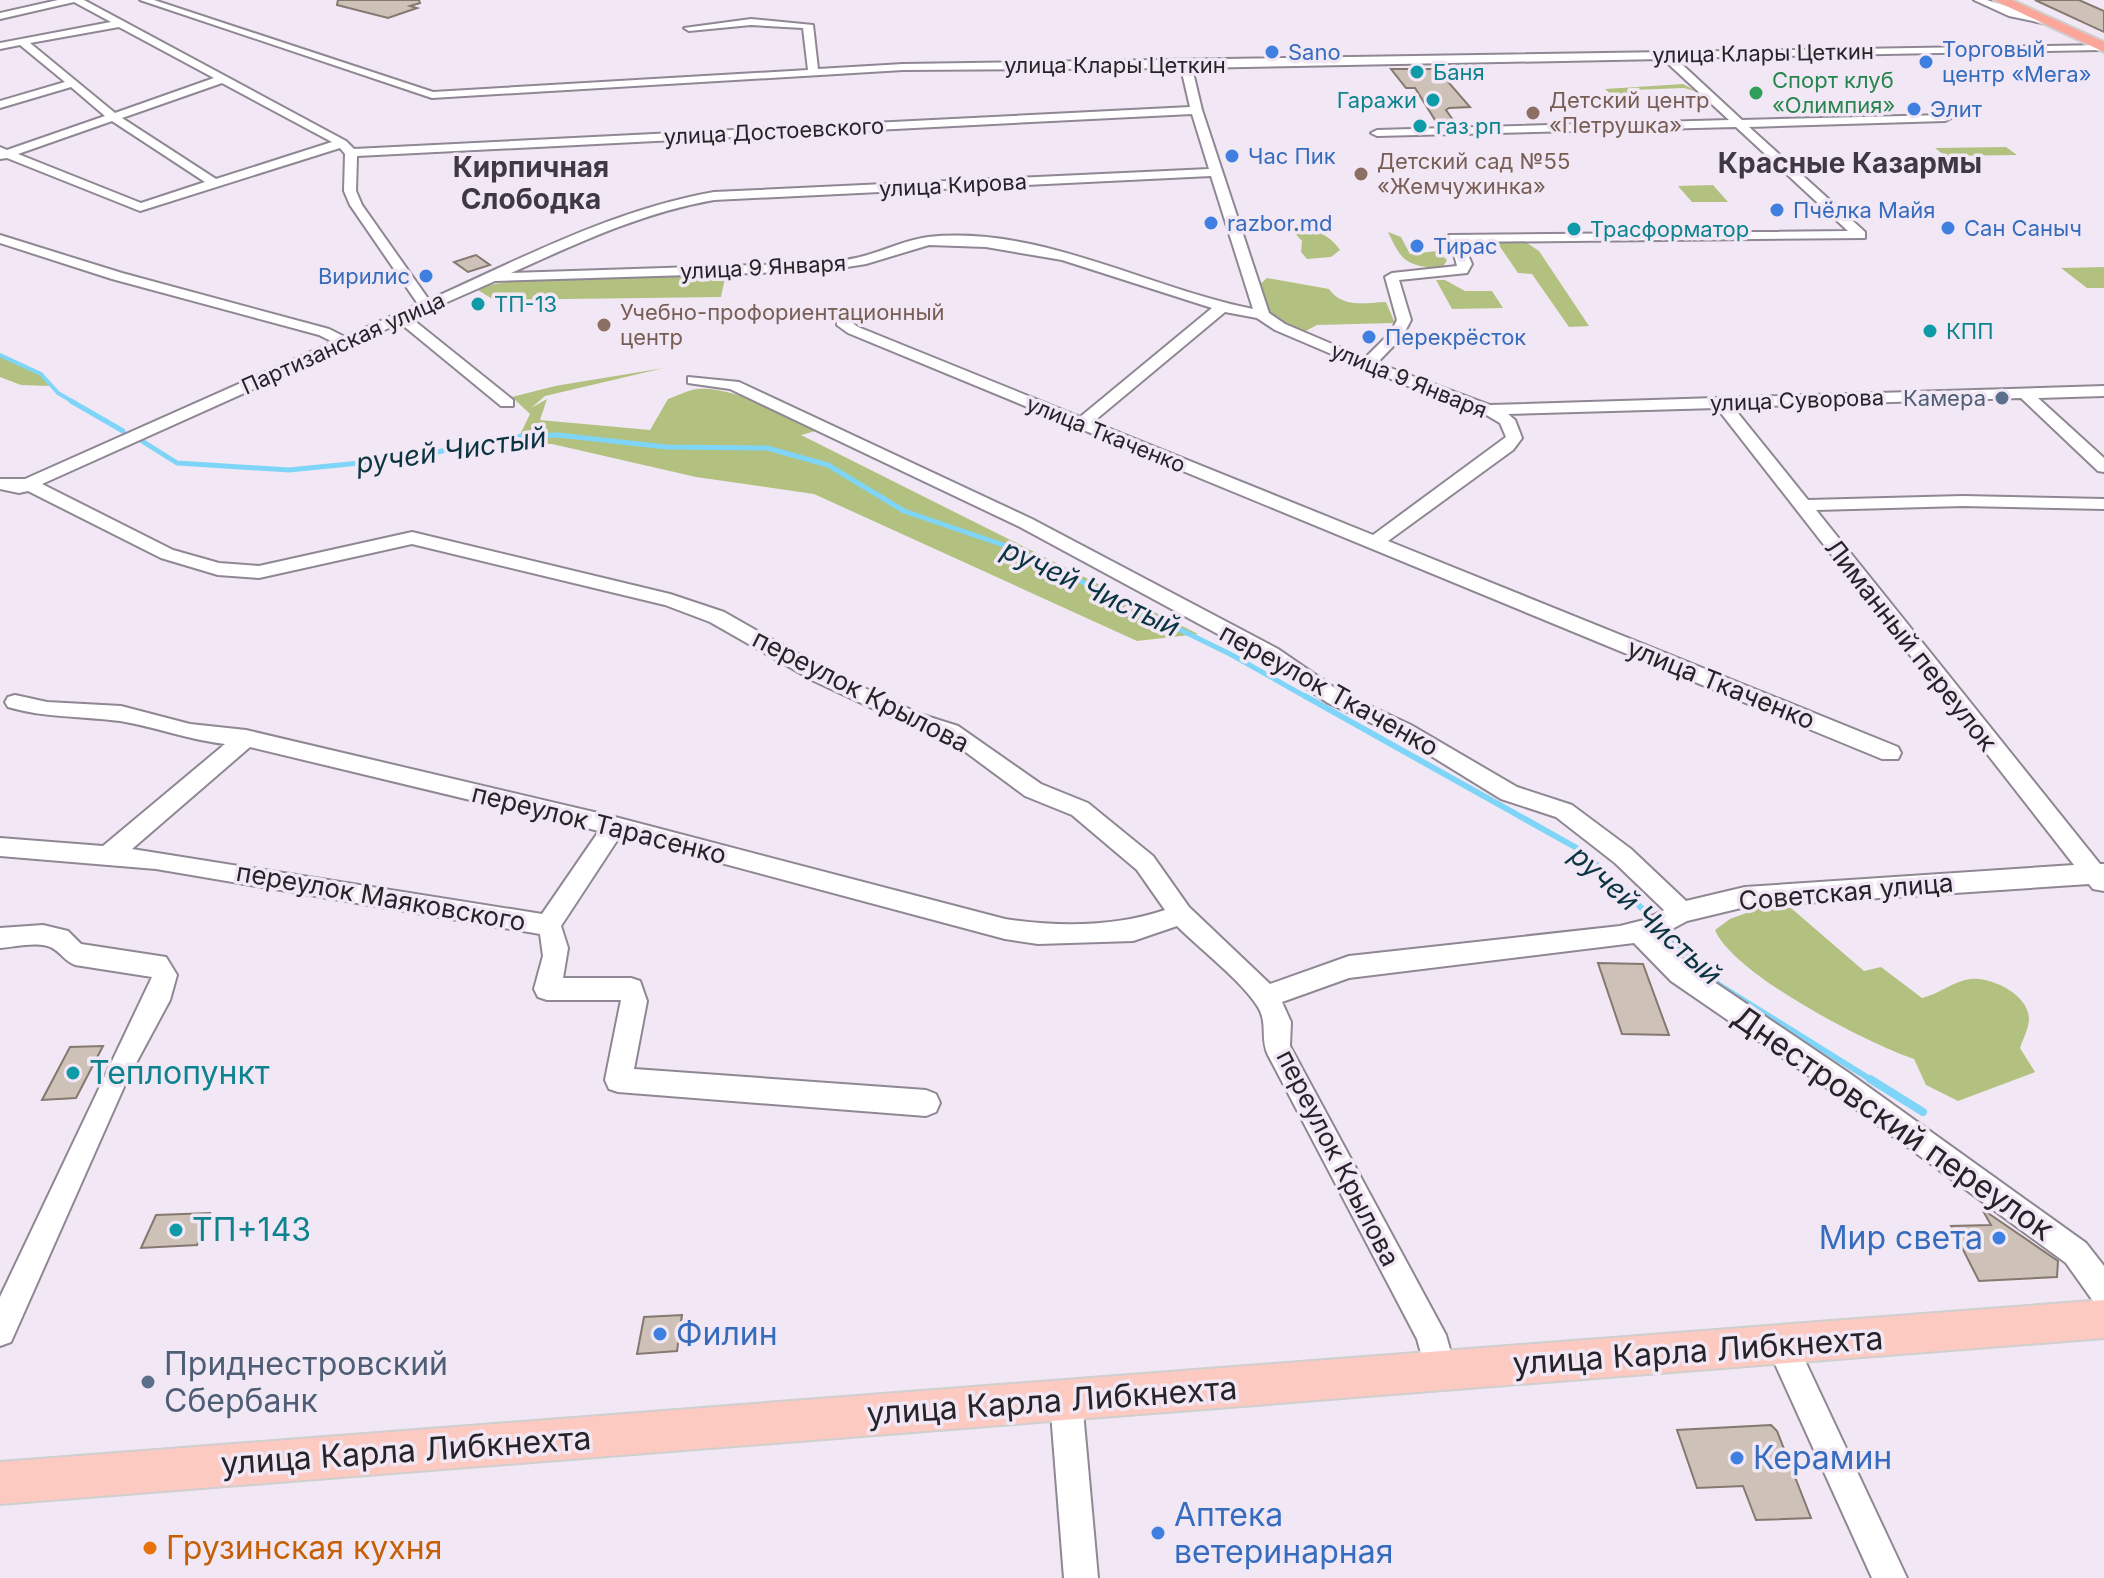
<svg xmlns="http://www.w3.org/2000/svg" width="2104" height="1578" viewBox="0 0 2104 1578" font-family="Inter,sans-serif">
<style>
.green{fill:#b3c180}
.lines{fill:none;stroke-linecap:round;stroke-linejoin:round}
.stream-far3{stroke:#7ed5f7;stroke-width:4}
.stream-far2{stroke:#7ed5f7;stroke-width:5}
.stream-far1{stroke:#7ed5f7;stroke-width:6}
.stream{stroke:#7ed5f7;stroke-width:8}
.building{fill:#cec2b8;stroke:#84786f;stroke-width:2}
.minor-casing{stroke:#8f8793;stroke-width:4}
.major-casing{stroke:#cfcfd0;stroke-width:4}
.highway-casing{stroke:#cfcfd0;stroke-width:4}
.minor{fill:#fff;fill-rule:evenodd}
.major{fill:#fdcac2;fill-rule:evenodd}
.highway{fill:#fca699;fill-rule:evenodd}
.shop-dot{fill:#3f7fe0;stroke:#f2e8f5;stroke-width:3}
.culture-dot{fill:#0f9aa8;stroke:#f2e8f5;stroke-width:3}
.leisure-dot{fill:#2e9e5b;stroke:#f2e8f5;stroke-width:3}
.education-dot{fill:#8d6e63;stroke:#f2e8f5;stroke-width:3}
.service-dot{fill:#5c6f8a;stroke:#f2e8f5;stroke-width:3}
.food-dot{fill:#e8710a;stroke:#f2e8f5;stroke-width:3}
.labels{text-anchor:middle;stroke-width:7;stroke-linejoin:round;paint-order:stroke}
.far-shop-label{font-size:22px;fill:#366cbe;stroke:#f2e8f5;text-anchor:start}
.far-street-label{font-size:22px;fill:#272429;stroke:#f2e8f5}
.far-culture-label{font-size:22px;fill:#0d838f;stroke:#f2e8f5;text-anchor:start}
.far-leisure-label{font-size:22px;fill:#27864d;stroke:#f2e8f5;text-anchor:start}
.far-education-label{font-size:22px;fill:#785e54;stroke:#f2e8f5;text-anchor:start}
.far-service-label{font-size:22px;fill:#4e5e75;stroke:#f2e8f5;text-anchor:end}
.street-label{font-size:26px;fill:#272429;stroke:#f2e8f5}
.far-district-label{font-size:28px;font-weight:bold;fill:#403943;stroke:#f2e8f5}
.water-label{font-size:28px;font-style:italic;fill:#0b3442;stroke:#f2e8f5}
.near-culture-label{font-size:32px;fill:#0d838f;stroke:#f2e8f5;text-anchor:start}
.near-street-label{font-size:32px;fill:#272429;stroke:#f2e8f5}
.near-shop-label{font-size:32px;fill:#366cbe;stroke:#f2e8f5;text-anchor:start}
.near-service-label{font-size:32px;fill:#4e5e75;stroke:#f2e8f5;text-anchor:start}
.near-food-label{font-size:32px;fill:#c56008;stroke:#f2e8f5;text-anchor:start}
</style>
<rect width="100%" height="100%" fill="#f2e8f5"/>
<path class="green" d="M1683 84 1698 92 1684 88 1633 90 1637 96H1613L1605 89Z
M2006 147 2017 155 1945 156 1935 148Z
M1713 185 1728 202H1692L1678 186Z
M1263 224C1290 226 1324 225 1340 250L1331 257 1307 259 1301 252 1302 241 1292 230 1259 229Z
M1388 232 1401 237 1410 254 1437 251 1447 260 1442 269C1407 265 1403 264 1388 232Z
M1496 241H1524L1539 251 1589 326 1569 327 1532 274 1518 273Z
M2104 267V288H2087L2061 268Z
M713 273 725 278 721 297 494 300 478 290 483 286 532 278Z
M1267 278 1329 289C1342 308 1365 303 1386 302L1395 323 1317 325 1302 333 1266 313 1256 288Z
M1436 280H1445L1465 291H1492L1503 308 1452 309Z
M0 355 41 374 52 386 21 385 0 377Z
M664 368 545 396 531 408 547 399 540 420 650 430 668 399C677 396 688 390 698 389 729 385 791 416 823 429L801 435 1198 634 1137 641 814 494 696 477 552 444 516 443 530 414 512 397 555 386Z
M1760 908H1791L1864 971 1881 967 1922 998C1939 994 1954 981 1970 979 1990 976 2028 994 2029 1018 2029 1028 2023 1039 2020 1048L2035 1072 1958 1101 1926 1085 1914 1059C1867 1043 1734 975 1715 930L1730 919Z"/>
<g class="lines">
<path class="stream-far3" d="M0 355 41 374 58 393 75 403"/>
<path class="stream-far2" d="M71 401 123 431
M142 441 177 463 289 470 410 458 505 437 558 435 666 447 767 448 828 465 904 511 1015 549 1230 654 1308 698"/>
<path class="stream-far1" d="M1305 696 1582 851 1655 921
M1663 929 1719 985 1873 1081"/>
<path class="stream" d="M1870 1079 1923 1112"/>
</g>
<path class="building" d="M338 0H419L420 3 410 6 417 8 388 18 337 5Z
M2035 0H2079L2104 11V32Z
M1391 69H1437L1470 107 1449 108 1446 110 1453 120H1435L1415 88H1406Z
M476 255 490 265 468 272 454 262Z
M1598 963 1643 964 1669 1035 1622 1034Z
M103 1046 76 1098 42 1100 70 1047Z
M1982 1209 2058 1261 2057 1277 1979 1281 1951 1226 1991 1225Z
M210 1213 197 1245 141 1248 156 1215Z
M682 1315 677 1351 637 1354 644 1317Z
M1771 1425 1777 1431 1811 1518 1756 1520 1743 1486 1697 1488 1677 1430Z"/>
<g class="lines">
<defs>
<path id="minor" d="M58 0H84L346 141 354 149 1190 107 1181 68 903 70 432 98 140 0H154L433 92 808 70 803 28 751 25 689 31 684 28 751 19 813 25 818 69 903 64 2104 45 2101 50 1675 58 1742 120 1945 115 1951 118 1945 121 1749 127 1865 232V238L1462 242 1472 264 1467 273 1399 280 1411 320 1402 337 1377 363 1490 405 2104 386V396L2038 398 2104 458V472L2098 471 2021 398 1733 407 1808 500 1963 496 2104 499V509L1963 506 1816 510 2100 864H2104V891L2093 889 2089 884 1745 907 1687 921 1659 936 1689 965 1849 1073 2086 1243 2104 1266V1305L2093 1301 2066 1263 1831 1091 1671 981 1634 943 1349 978 1282 1002 1291 1022 1290 1046 1446 1335 1456 1371 1451 1382 1440 1387 1429 1382 1417 1339 1268 1055C1260 1039 1268 1023 1258 1007 1243 982 1199 948 1177 926L1133 941 1038 944 1005 939 620 836 561 926 568 948 563 978H631L640 981 647 1001 634 1069 926 1090 936 1094 940 1103 936 1112 926 1116 618 1092 609 1089 605 1080 621 1000H547L538 997 534 989 543 956 540 934 156 869 0 856V838L103 846 225 744C189 740 156 727 120 721 82 716 45 718 8 707L5 702 8 697 15 695 47 702 121 706 190 724 246 730 615 817 1005 919C1057 927 1115 927 1165 910L1137 870 1072 815 1025 796 944 736 906 724 814 681 710 622 665 605 412 544 259 578 218 575 161 558 28 491 19 493 0 489V479H25L333 342 319 335 112 279 0 243V235L122 273 329 329 345 337 418 304 350 205 344 191 345 154 340 148 140 211 7 158 0 159V147L7 150 105 116 71 87 0 108V101L65 82 20 45 0 49V43L111 22 74 2 0 19V13ZM119 27 214 78 115 113 30 43ZM1663 59 1729 120 1377 130 1371 133 1377 136 1736 127 1848 231 1449 235 1457 266 1392 273 1385 277 1397 320 1391 332 1365 358 1285 324 1269 313 1202 110 1192 68ZM222 83 332 142 216 179 122 118ZM1192 114 1209 169 714 192C613 210 522 258 429 300L362 205 356 191 357 156ZM112 121 205 182 141 203 18 154ZM1211 176 1253 309C1147 288 1039 225 928 237 905 240 886 250 864 256 851 260 836 261 822 263L511 273C578 243 641 213 714 200ZM929 245 986 247 1062 260 1212 308 1080 417 858 327 847 319H837V325L848 333 1882 759H1898L1901 753 1898 747 1388 541 1513 450 1522 438 1515 420 1508 414 1717 408 2074 865 1745 887 1686 901 1631 849 1572 805 1517 787 1411 725 1342 693 1278 649 1032 519 739 382 688 377V383L730 389 1020 527 1264 659 1328 703 1397 735 1501 799 1556 817 1615 863 1664 910 1644 920 1620 926 1349 956 1270 984 1189 907 1153 856 1088 803 1041 784 958 726 920 714 828 671 724 612 670 594 412 532 259 566 219 563 173 550 42 484 400 323 501 406H513V400L411 318 495 281 822 271 866 264ZM1225 312 1257 318 1275 330 1362 367 1456 406 1483 413 1500 423 1506 437 1373 535 1093 422ZM250 747 599 831 542 914 132 849Z
M1974 0H1987L2052 21 2047 24 2009 16Z
M43 925 68 931 81 944 166 957 177 975 170 1000 127 1080 11 1342 0 1346V1297L152 977 75 965C65 961 62 954 54 949 41 940 14 947 0 948V928Z
M1781 1329 1792 1333 1907 1578H1872L1766 1344 1770 1333Z
M1066 1384 1077 1389 1082 1400 1098 1578H1064L1050 1400 1055 1389Z"/>
<path id="major" d="M2104 1300V1338L0 1504V1462Z"/>
<path id="highway" d="M1994 0H2012L2104 42V52Z"/>
</defs>
<use href="#minor" class="minor-casing"/>
<use href="#major" class="major-casing"/>
<use href="#highway" class="highway-casing"/>
<use href="#minor" class="minor"/>
<use href="#major" class="major"/>
<use href="#highway" class="highway"/>
</g>
<g class="shop-dot">
<circle cx="1272" cy="52" r="8"/>
<circle cx="1926" cy="62" r="8"/>
<circle cx="1914" cy="109" r="8"/>
<circle cx="1232" cy="156" r="8"/>
<circle cx="1777" cy="210" r="8"/>
<circle cx="1211" cy="223" r="8"/>
<circle cx="1948" cy="228" r="8"/>
<circle cx="1417" cy="246" r="8"/>
<circle cx="426" cy="276" r="8"/>
<circle cx="1369" cy="337" r="8"/>
<circle cx="1999" cy="1238" r="8"/>
<circle cx="660" cy="1334" r="8"/>
<circle cx="1737" cy="1458" r="8"/>
<circle cx="1158" cy="1533" r="8"/>
</g>
<g class="culture-dot">
<circle cx="1417" cy="72" r="8"/>
<circle cx="1433" cy="100" r="8"/>
<circle cx="1420" cy="126" r="8"/>
<circle cx="1574" cy="229" r="8"/>
<circle cx="478" cy="304" r="8"/>
<circle cx="1930" cy="331" r="8"/>
<circle cx="73" cy="1073" r="8"/>
<circle cx="176" cy="1230" r="8"/>
</g>
<circle class="leisure-dot" cx="1756" cy="93" r="8"/>
<g class="education-dot">
<circle cx="1533" cy="113" r="8"/>
<circle cx="1361" cy="174" r="8"/>
<circle cx="604" cy="325" r="8"/>
</g>
<g class="service-dot">
<circle cx="2002" cy="398" r="8"/>
<circle cx="148" cy="1382" r="8"/>
</g>
<circle class="food-dot" cx="150" cy="1548" r="8"/>
<g class="labels">
<g class="far-shop-label">
<text x="1942" y="57">Торговый<tspan x="1942" dy="25">центр «Мега»</tspan></text>
<text x="1288" y="60">Sano</text>
<text x="1930" y="117">Элит</text>
<text x="1248" y="164">Час Пик</text>
<text x="1793" y="218">Пчёлка Майя</text>
<text x="1227" y="231">razbor.md</text>
<text x="1964" y="236">Сан Саныч</text>
<text x="1433" y="254">Тирас</text>
<text x="410" y="284" text-anchor="end">Вирилис</text>
<text x="1385" y="345">Перекрёсток</text>
</g>
<g class="far-street-label">
<text transform="translate(1763 53) rotate(-1)" y="8">улица Клары Цеткин</text>
<text x="1115" y="73">улица Клары Цеткин</text>
<text transform="translate(774 131) rotate(-3)" y="8">улица Достоевского</text>
<text transform="translate(953 185) rotate(-3)" y="8">улица Кирова</text>
<text transform="translate(763 267) rotate(-3)" y="8">улица 9 Января</text>
<text transform="translate(343 343) rotate(-24)" y="8">Партизанская улица</text>
<text transform="translate(1409 380) rotate(22)" y="8">улица 9 Января</text>
<text transform="translate(1797 400) rotate(-2)" y="8">улица Суворова</text>
<text transform="translate(1106 434) rotate(22)" y="8">улица Ткаченко</text>
</g>
<g class="far-culture-label">
<text x="1433" y="80">Баня</text>
<text x="1417" y="108" text-anchor="end">Гаражи</text>
<text x="1436" y="134">газ рп</text>
<text x="1590" y="237">Трасформатор</text>
<text x="494" y="312">ТП-13</text>
<text x="1946" y="339">КПП</text>
</g>
<g class="far-leisure-label">
<text x="1772" y="88">Спорт клуб<tspan x="1772" dy="25">«Олимпия»</tspan></text>
</g>
<g class="far-education-label">
<text x="1549" y="108">Детский центр<tspan x="1549" dy="25">«Петрушка»</tspan></text>
<text x="1377" y="169">Детский сад №55<tspan x="1377" dy="25">«Жемчужинка»</tspan></text>
<text x="620" y="320">Учебно-профориентационный<tspan x="620" dy="25">центр</tspan></text>
</g>
<g class="far-service-label">
<text x="1986" y="406">Камера</text>
</g>
<g class="street-label">
<text transform="translate(1911 645) rotate(52)" y="9">Лиманный переулок</text>
<text transform="translate(1721 684) rotate(22)" y="9">улица Ткаченко</text>
<text transform="translate(1329 690) rotate(29)" y="9">переулок Ткаченко</text>
<text transform="translate(861 691) rotate(27)" y="9">переулок Крылова</text>
<text transform="translate(599 824) rotate(14)" y="9">переулок Тарасенко</text>
<text transform="translate(1846 892) rotate(-5)" y="9">Советская улица</text>
<text transform="translate(381 897) rotate(10)" y="9">переулок Маяковского</text>
<text transform="translate(1338 1158) rotate(63)" y="9">переулок Крылова</text>
</g>
<g class="far-district-label">
<text x="1850" y="173">Красные Казармы</text>
<text x="531" y="177">Кирпичная<tspan x="531" dy="32">Слободка</tspan></text>
</g>
<g class="water-label">
<text transform="translate(451 450) rotate(-8)" y="10">ручей Чистый</text>
<text transform="translate(1091 588) rotate(25)" y="10">ручей Чистый</text>
<text transform="translate(1646 915) rotate(42)" y="10">ручей Чистый</text>
</g>
<g class="near-culture-label">
<text x="89" y="1084">Теплопункт</text>
<text x="192" y="1241">ТП+143</text>
</g>
<g class="near-street-label">
<text transform="translate(1893 1123) rotate(35)" y="11">Днестровский переулок</text>
<text transform="translate(1698 1351) rotate(-4)" y="11">улица Карла Либкнехта</text>
<text transform="translate(1052 1401) rotate(-4)" y="11">улица Карла Либкнехта</text>
<text transform="translate(406 1451) rotate(-4)" y="11">улица Карла Либкнехта</text>
</g>
<g class="near-shop-label">
<text x="1983" y="1249" text-anchor="end">Мир света</text>
<text x="676" y="1345">Филин</text>
<text x="1753" y="1469">Керамин</text>
<text x="1174" y="1526">Аптека<tspan x="1174" dy="37">ветеринарная</tspan></text>
</g>
<g class="near-service-label">
<text x="164" y="1375">Приднестровский<tspan x="164" dy="37">Сбербанк</tspan></text>
</g>
<g class="near-food-label">
<text x="166" y="1559">Грузинская кухня</text>
</g>
</g>
</svg>
